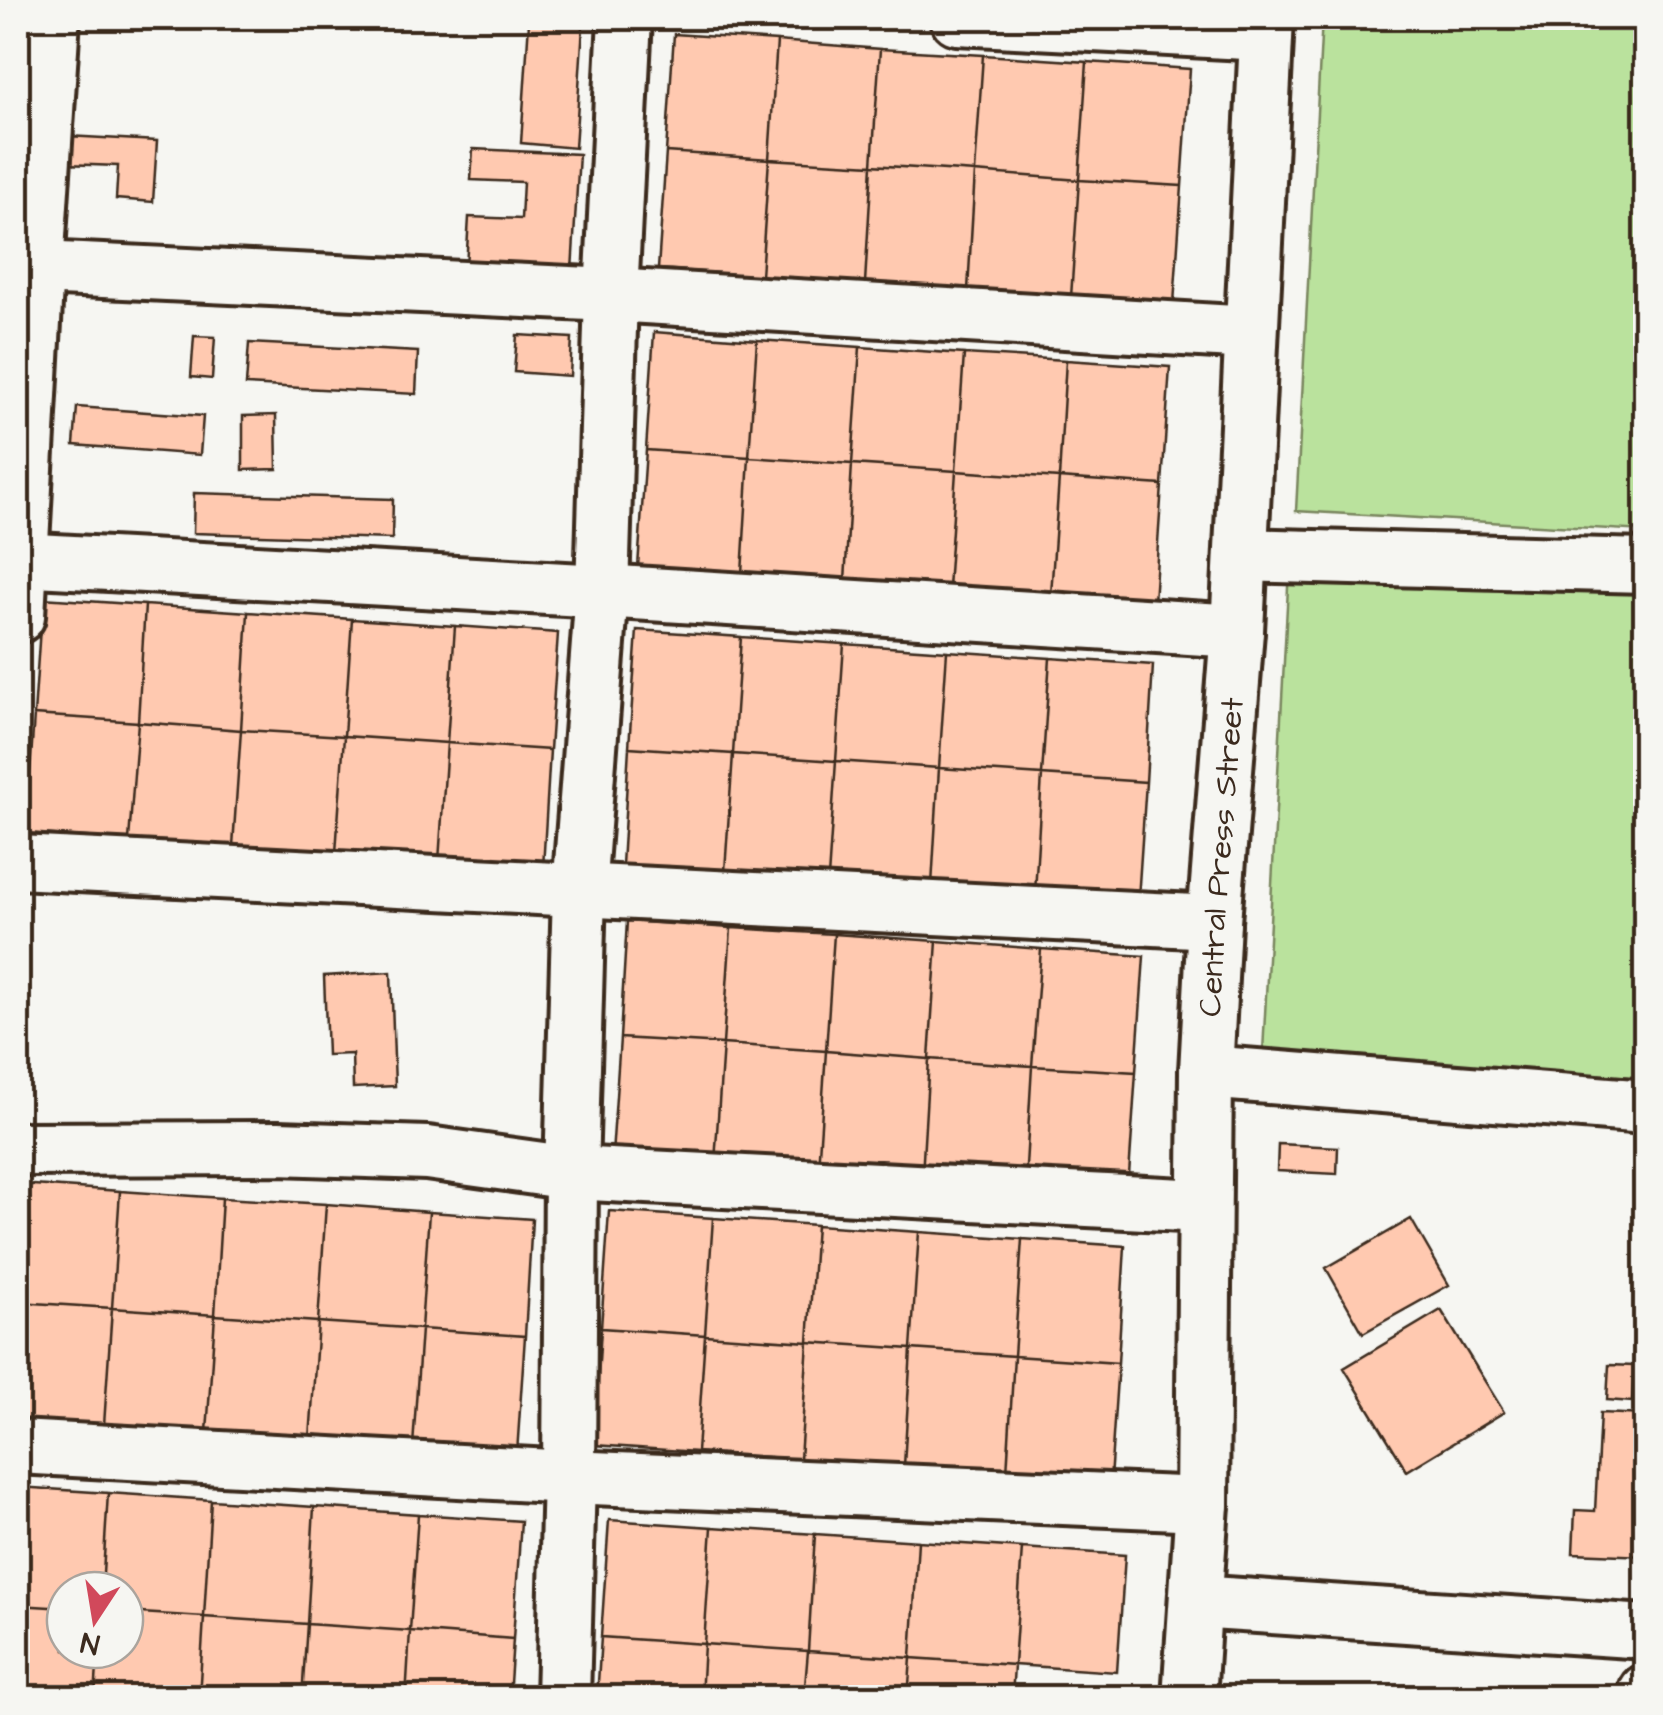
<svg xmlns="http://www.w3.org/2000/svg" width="1663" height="1715" viewBox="0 0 1663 1715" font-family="'Architects Daughter',sans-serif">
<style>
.green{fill:#bae29d;stroke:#7a865e;stroke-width:2.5}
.building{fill:#ffc9b0;stroke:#3b2a1e;stroke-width:2.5}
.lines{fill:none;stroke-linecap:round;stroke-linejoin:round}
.minor-casing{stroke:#3b2a1e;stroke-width:60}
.minor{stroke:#f6f6f2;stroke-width:52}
.labels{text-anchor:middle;stroke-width:9;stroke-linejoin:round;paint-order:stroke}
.street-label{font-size:32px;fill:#3b2a1e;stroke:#f6f6f2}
</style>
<rect width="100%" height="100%" fill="#f6f6f2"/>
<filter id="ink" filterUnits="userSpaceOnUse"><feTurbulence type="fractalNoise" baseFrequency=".01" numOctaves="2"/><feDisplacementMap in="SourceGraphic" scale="20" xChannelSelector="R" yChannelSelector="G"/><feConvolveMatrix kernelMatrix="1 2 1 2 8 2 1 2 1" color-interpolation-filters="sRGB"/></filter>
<g filter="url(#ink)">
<path class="green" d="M1322 18H1645V531L1296 511Z
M1289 569 1645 589V1111L1261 1089Z"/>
<path class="building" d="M529 22 583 26 575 148 521 143Z
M674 34 777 41 769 159 666 152Z
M777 41 880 49 872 165 769 159Z
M880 49 983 55 975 172 872 165Z
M983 55 1087 62 1079 180 975 172Z
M1087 62 1190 69 1182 186 1079 180Z
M67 136 157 141 153 202 116 199 118 166 65 164Z
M473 149 579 154 572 271 466 267 469 217 521 219 523 182 471 180Z
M666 152 769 159 761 276 658 269Z
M769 159 872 165 865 283 761 276Z
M872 165 975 172 968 290 865 283Z
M975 172 1079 180 1071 297 968 290Z
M1079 180 1182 186 1174 304 1071 297Z
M654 332 757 340 749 457 646 450Z
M517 335 572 338 570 376 514 372Z
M194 336 215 337 212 379 191 377Z
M757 340 860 347 852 464 749 457Z
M249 343 418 352 416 394 246 385Z
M860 347 964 354 956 471 852 464Z
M964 354 1066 360 1059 478 956 471Z
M1066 360 1170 367 1162 485 1059 478Z
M77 407 203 416 200 455 74 445Z
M276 415 277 469 243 470V416Z
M646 450 749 457 742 574 638 567Z
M749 457 852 464 845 581 742 574Z
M852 464 956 471 948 588 845 581Z
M956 471 1059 478 1051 595 948 588Z
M1059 478 1162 485 1154 602 1051 595Z
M194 493 393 499 392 539 193 533Z
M42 598 145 605 138 722 34 715Z
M145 605 248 612 241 730 138 722Z
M248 612 352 619 344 736 241 730Z
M352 619 455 626 447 743 344 736Z
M455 626 558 633 550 750 447 743Z
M637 630 741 637 733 754 629 747Z
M741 637 844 644 836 761 733 754Z
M844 644 947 651 939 768 836 761Z
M947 651 1050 658 1042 775 939 768Z
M1050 658 1153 665 1146 782 1042 775Z
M34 715 138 722 129 840 26 833Z
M138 722 241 730 233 846 129 840Z
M241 730 344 736 336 853 233 846Z
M344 736 447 743 439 861 336 853Z
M447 743 550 750 543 868 439 861Z
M629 747 733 754 725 871 622 865Z
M733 754 836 761 828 878 725 871Z
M836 761 939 768 932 885 828 878Z
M939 768 1042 775 1035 893 932 885Z
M1042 775 1146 782 1138 899 1035 893Z
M627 921 731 928 723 1044 620 1038Z
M731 928 834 934 826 1051 723 1044Z
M834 934 937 941 929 1059 826 1051Z
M937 941 1041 949 1032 1066 929 1059Z
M1041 949 1144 956 1136 1072 1032 1066Z
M391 972 395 1086 353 1088 352 1054 327 1055 324 976Z
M620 1038 723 1044 715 1162 612 1155Z
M723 1044 826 1051 818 1169 715 1162Z
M826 1051 929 1059 922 1176 818 1169Z
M929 1059 1032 1066 1025 1183 922 1176Z
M1032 1066 1136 1072 1128 1190 1025 1183Z
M1278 1144 1338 1147 1337 1174 1277 1171Z
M18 1184 120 1191 112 1308 18 1302Z
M120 1191 222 1198 215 1315 112 1308Z
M222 1198 326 1204 318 1322 215 1315Z
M326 1204 429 1212 421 1329 318 1322Z
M609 1211 713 1218 705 1335 601 1328Z
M429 1212 532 1219 525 1336 421 1329Z
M713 1218 816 1225 808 1342 705 1335Z
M1411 1219 1449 1285 1363 1333 1326 1268Z
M816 1225 919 1232 911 1349 808 1342Z
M919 1232 1022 1239 1014 1356 911 1349Z
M1022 1239 1125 1246 1118 1363 1014 1356Z
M18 1302 112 1308 104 1425 18 1419Z
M112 1308 215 1315 207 1432 104 1425Z
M1441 1310 1504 1412 1407 1471 1344 1368Z
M215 1315 318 1322 310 1439 207 1432Z
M318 1322 421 1329 413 1446 310 1439Z
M601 1328 705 1335 697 1452 594 1445Z
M421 1329 525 1336 517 1453 413 1446Z
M705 1335 808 1342 800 1459 697 1452Z
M808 1342 911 1349 904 1466 800 1459Z
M911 1349 1014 1356 1007 1473 904 1466Z
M1014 1356 1118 1363 1110 1480 1007 1473Z
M1609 1365 1634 1366 1632 1402 1607 1400Z
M1600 1413 1646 1415V1556L1573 1553 1575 1510 1595 1511Z
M18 1487 108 1493 102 1590H65V1608L18 1605Z
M108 1493 211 1500 204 1617 125 1612V1590H102Z
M211 1500 314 1507 307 1624 204 1617Z
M314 1507 418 1514 410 1631 307 1624Z
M418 1514 521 1521 513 1639 410 1631Z
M609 1520 712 1527 704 1644 601 1637Z
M712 1527 815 1534 808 1651 704 1644Z
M815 1534 918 1541 911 1658 808 1651Z
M918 1541 1022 1548 1014 1665 911 1658Z
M1022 1548 1125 1555 1117 1672 1014 1665Z
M18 1605 65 1608V1650H98L95 1698H18Z
M125 1612 204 1617 199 1698H95L98 1650H125Z
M204 1617 307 1624 302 1698H199Z
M307 1624 410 1631 406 1698H302Z
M410 1631 513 1639 509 1698H406Z
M601 1637 704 1644 701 1698H597Z
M704 1644 808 1651 804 1698H701Z
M808 1651 911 1658 908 1698H804Z
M911 1658 1014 1665 1012 1698H908Z"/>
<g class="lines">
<defs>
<g id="minor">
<path d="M957 18 1266 34"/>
<path d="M18 267 611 295 1251 333"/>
<path d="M1241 555 1646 566"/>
<path d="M18 559 602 591 1237 631"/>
<path d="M18 616 37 267 53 18"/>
<path d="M18 862 1214 922"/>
<path d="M1206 1072 1646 1107"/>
<path d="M18 1149 278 1148 427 1153 571 1173 1203 1206"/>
<path d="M18 1447 569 1477 1202 1504"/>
<path d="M1196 1602 1646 1632"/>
<path d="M563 1698 569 1477 571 1173 579 891 602 591 611 295 625 18"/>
<path id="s1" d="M1189 1698 1202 1504 1206 1072 1214 922 1237 631 1267 18"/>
<path d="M1644 1698 1646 1691"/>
</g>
</defs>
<use href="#minor" class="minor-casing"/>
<use href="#minor" class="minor"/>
</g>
</g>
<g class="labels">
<g class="street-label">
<text dy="11" stroke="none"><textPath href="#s1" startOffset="842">Central Press Street</textPath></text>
</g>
</g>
<rect width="1663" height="1715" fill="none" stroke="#f6f6f2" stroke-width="60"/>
<rect x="30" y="30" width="1603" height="1655" fill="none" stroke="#3b2a1e" stroke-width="4" filter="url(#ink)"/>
<g transform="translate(95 1620) rotate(192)"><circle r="48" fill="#f6f6f2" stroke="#aba49d" stroke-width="2.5"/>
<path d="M0-8L18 38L0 25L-18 38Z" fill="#d1495b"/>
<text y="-15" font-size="28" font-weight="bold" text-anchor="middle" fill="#3b2a1e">N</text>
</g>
</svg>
